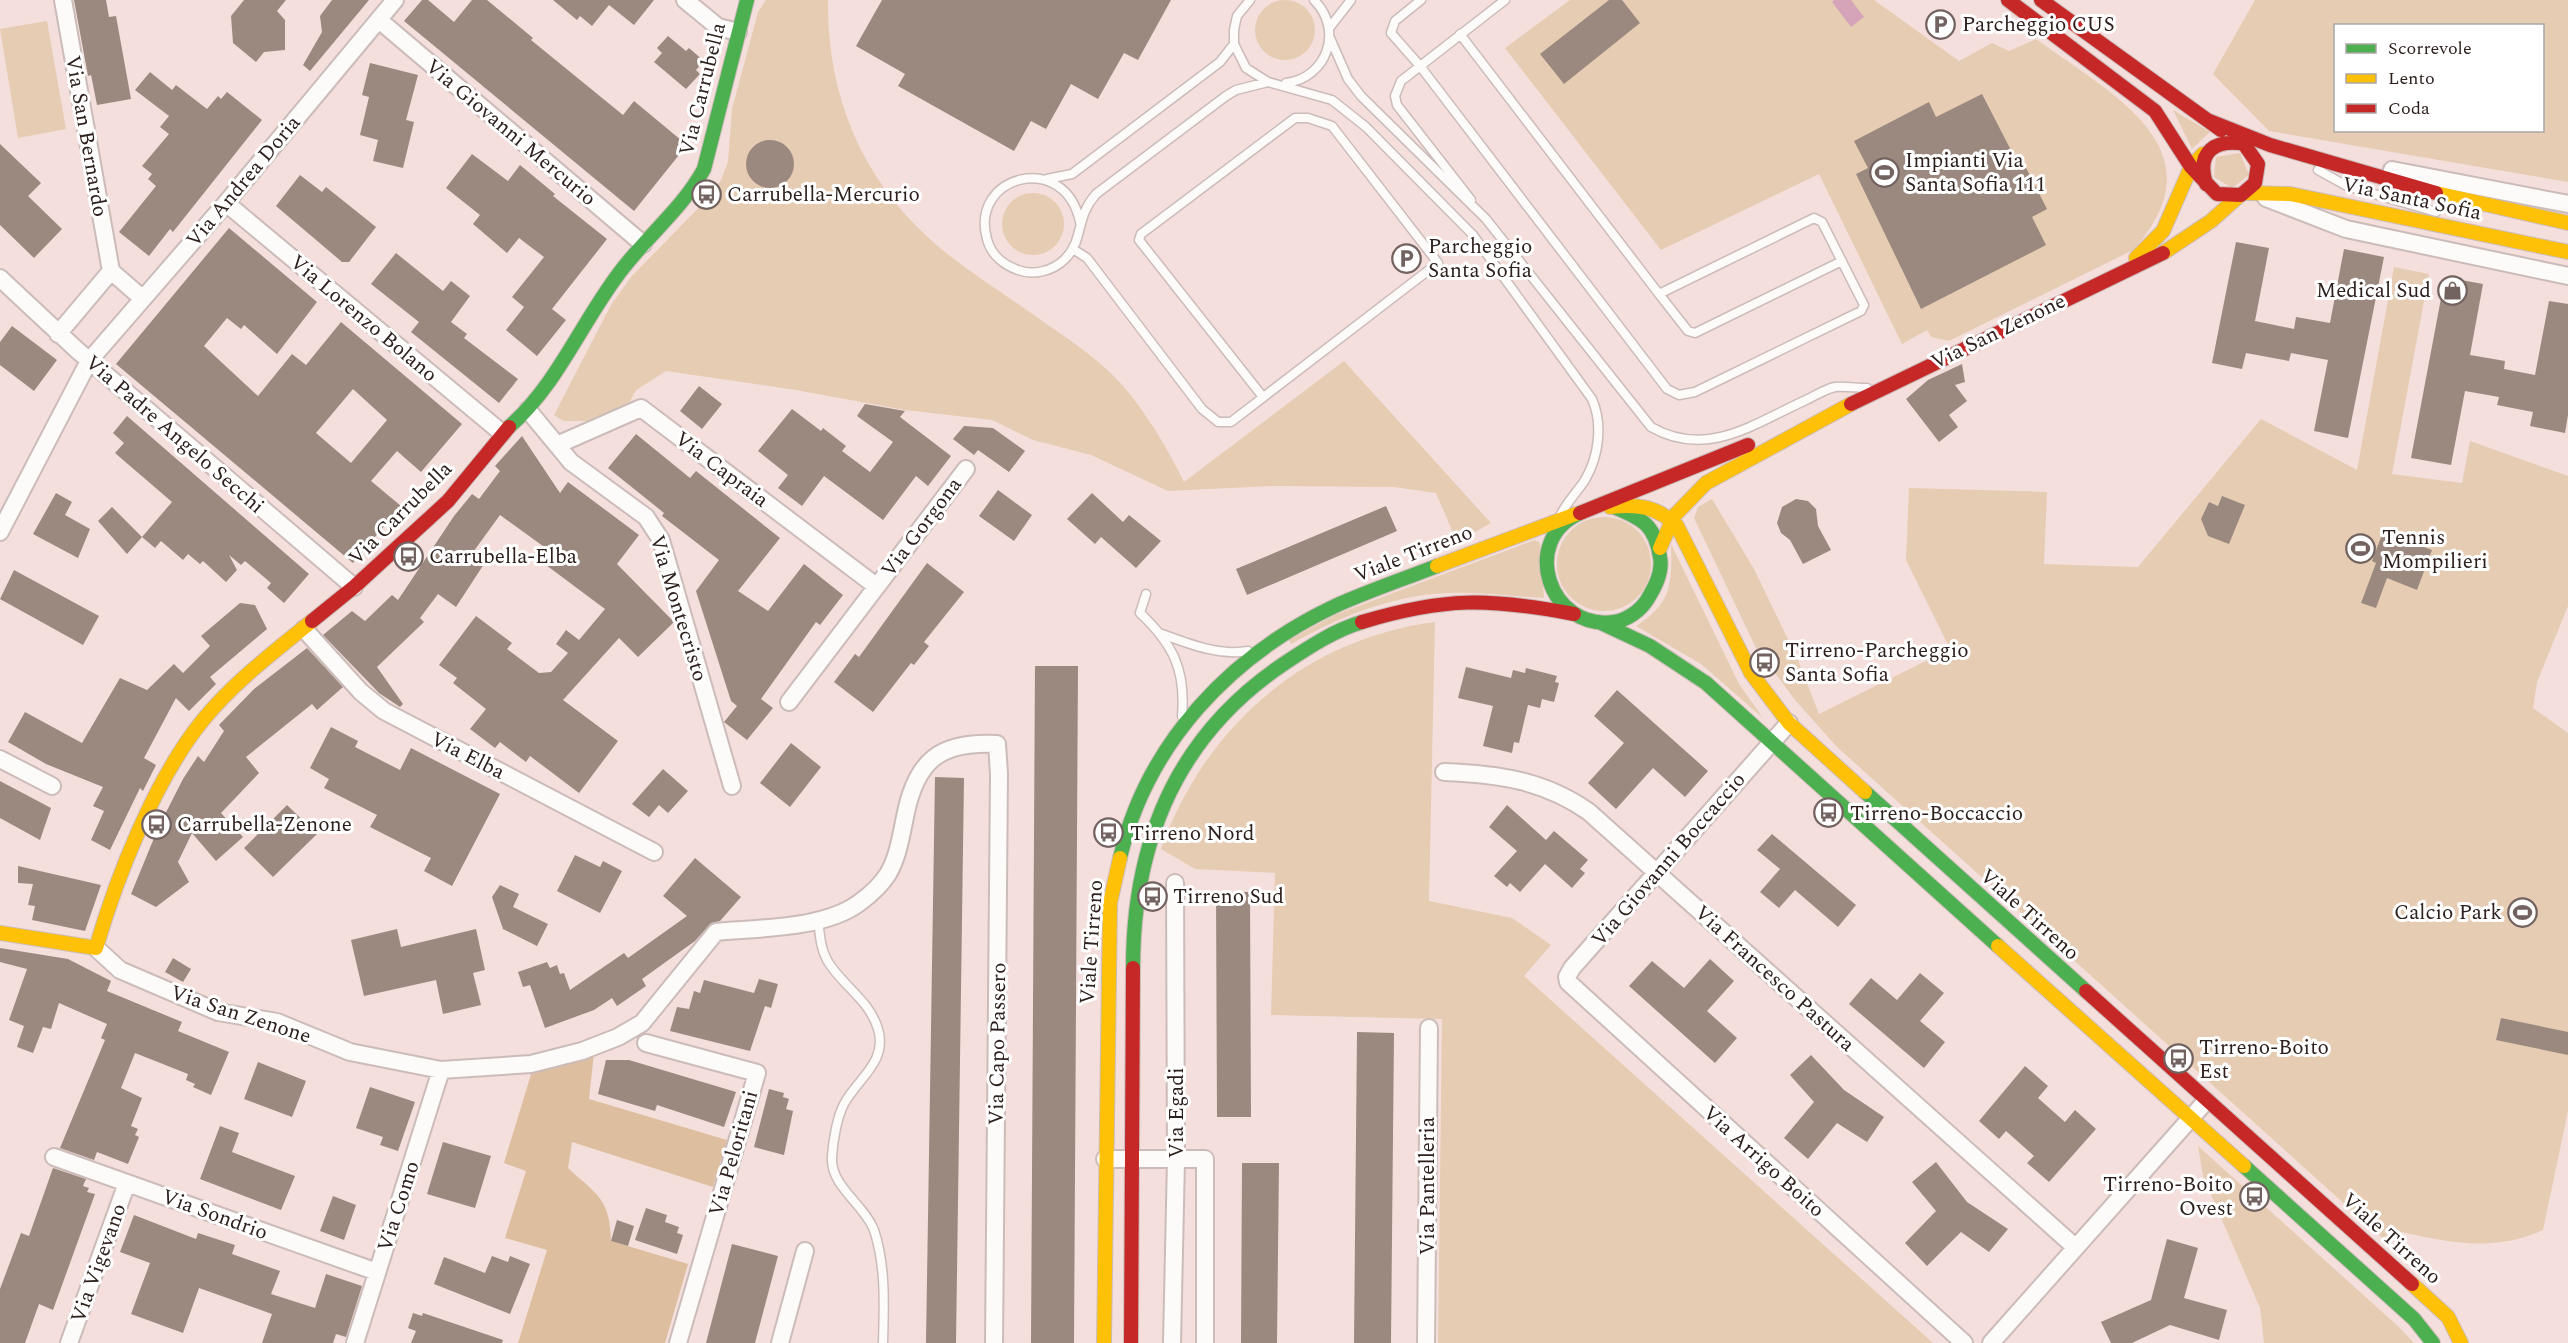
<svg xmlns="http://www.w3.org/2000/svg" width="2568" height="1343" viewBox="0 0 2568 1343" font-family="Spectral,serif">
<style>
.green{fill:#e6ccb2;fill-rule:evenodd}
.forest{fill:#ddbe9e}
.water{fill:#d5a4b8}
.building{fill:#9b8980;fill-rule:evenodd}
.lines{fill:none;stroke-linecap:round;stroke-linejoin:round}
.lane-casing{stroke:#cbbcb9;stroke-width:11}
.street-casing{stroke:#cbbcb9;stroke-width:20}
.fast-casing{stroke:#cbbcb9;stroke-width:16}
.slow-casing{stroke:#cbbcb9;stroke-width:16}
.jam-casing{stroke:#cbbcb9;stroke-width:16}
.lane{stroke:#fdfafa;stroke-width:8}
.street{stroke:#fdfafa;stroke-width:16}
.fast{stroke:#4caf50;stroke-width:14}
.slow{stroke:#ffc107;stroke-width:14}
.jam{stroke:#c62828;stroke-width:14}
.labels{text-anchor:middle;stroke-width:6;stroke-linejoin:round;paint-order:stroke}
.poi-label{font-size:21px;fill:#2d201d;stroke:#fff;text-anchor:start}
.street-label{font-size:21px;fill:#2d201d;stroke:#fff}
</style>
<rect width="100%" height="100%" fill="#f4dfdc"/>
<path class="green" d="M1255 30a30 30 0 1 1 60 0a30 30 0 1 1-60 0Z
M766 0H828C827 95 861 178 932 241 961 267 996 288 1028 311 1060 334 1097 356 1123 386 1148 415 1167 448 1184 482L1344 361 1491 523 1457 542 1436 493 1394 487 1274 486 1168 491 1091 455 1033 440 992 420 905 410 796 390 666 371 636 390 627 407 599 421H563L554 415 611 305 631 277 709 197 721 180 728 162 732 109 758 12Z
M1570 0H1874L1959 61 1992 43 2009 51 2036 39C2111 94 2224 149 2133 250L1949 341 1931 337 1927 330 1902 344 1819 174 1661 250 1505 48Z
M2255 0H2568V182L2269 131 2213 74ZM2336 26H2542V130H2336Z
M47 21 66 129 18 138 0 29Z
M2173 110 2210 132 2192 149Z
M2240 153 2249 175 2232 188 2214 177 2216 157Z
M1002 224a31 31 0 1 1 62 0a31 31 0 1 1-62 0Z
M2394 267 2429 274 2392 474 2462 483 2470 441 2568 476V606L2537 682 2533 708 2568 733V1111L2543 1230C2493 1253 2445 1242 2393 1230L2389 1244 1837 747 1795 700 1755 646 1694 518 1698 507 1712 499 1754 569 1798 660 1819 714 1950 649 1906 560 1909 488 2047 492 2044 564 2138 567 2261 419 2357 470Z
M1557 564a47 47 0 1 1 94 0a47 47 0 1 1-94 0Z
M1535 540 1540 543 1544 598C1510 596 1468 590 1434 594 1382 599 1336 619 1291 644L1289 640 1337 614Z
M1671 544 1739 684 1763 718 1701 664 1636 626C1672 603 1672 584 1671 544Z
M1435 622 1429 901 1512 918 1551 945 1524 976 1933 1343H1438L1442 1019 1271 1015 1275 873 1195 869 1161 849C1205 726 1305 639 1435 622Z
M2198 1146 2400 1328 2414 1343H2264L2260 1308 2203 1176Z"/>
<path class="forest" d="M594 1053 589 1099 727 1140 713 1187 572 1142 568 1168C597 1195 610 1198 611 1241L688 1264 665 1343H518L547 1250 505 1238 526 1171 504 1163 532 1071Z"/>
<path class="water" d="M1834 0H1851L1864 17 1851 27 1832 2Z"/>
<path class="building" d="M74 0H106L109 17 116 16 131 99 97 105 91 75 88 76Z
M244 0H286L277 11 285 20V50L264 52 256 62 233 43 231 16Z
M332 0H369L310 71 303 65 322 32 320 16Z
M422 0H428L454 22 472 0H487L533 38 531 40 623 115 634 101 687 145 634 211 404 21Z
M553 0H654L634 25 609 5 592 26 580 16 577 20Z
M882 0H1171L1138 60 1124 53 1098 99 1071 84 1046 129 1031 121 1014 151 898 86 905 74 856 46Z
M1609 0H1622L1640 23 1564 84 1540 54Z
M668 36 686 51 689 48 704 61 696 70 700 74 686 89 654 62 662 53 657 48Z
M370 63 418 75 406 120 414 122 403 168 373 161 378 140 360 135 369 97 362 95Z
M150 72 172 90 176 85 207 109 218 96 221 99 227 92 262 120 173 232 170 229 149 256 119 232 156 186 148 179 152 174 142 166 169 134 160 127 169 116 135 90Z
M1982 94 2015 158 2020 156 2047 209 2032 217 2046 245 1921 309 1856 174 1868 168 1854 141 1929 102 1936 117Z
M746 164a24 24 0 1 1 48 0a24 24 0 1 1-48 0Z
M0 144 41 183 28 196 62 229 34 258 0 225Z
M472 154 508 181 520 165 555 194 553 196 607 239 552 309 566 320 537 356 506 330 524 307 512 297 544 257 519 238 507 253 473 224 480 215 446 188Z
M300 175 322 192 326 187 376 227 349 262H342L276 206Z
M229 228 317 302 277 354 244 325 241 329 227 318 204 346 258 396 292 354 306 365 341 322 462 424 421 472 397 451 371 481 401 506 353 563 116 364ZM353 389 387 420 351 463 316 433Z
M2236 242 2269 248 2255 321 2294 329 2296 317 2330 323 2344 249 2384 257 2348 438 2314 431 2328 360 2291 353 2289 361 2246 353 2242 369 2212 363Z
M396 253 443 291 451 281 470 296 451 322 467 334 464 338 518 379 499 403 411 332 419 322 371 284Z
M2445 277 2483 284 2470 355 2505 361 2504 369 2535 375 2549 301 2568 304V415L2565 433 2530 426 2533 412 2497 405 2499 397 2465 391 2451 465 2411 458Z
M12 326 57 360 34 391 0 365V342Z
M1962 364 1965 382 1955 385 1967 401 1949 415 1958 427 1939 442 1906 399 1928 380Z
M699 386 722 404 702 429 680 411Z
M865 404 905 411 900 417 951 456 928 486 916 476 883 520 824 476 802 506 778 488 788 475 758 451 792 409 821 431 823 428 846 446 842 451 870 472 893 442 857 416Z
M127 416 309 574 284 603 267 588 271 583 245 561 241 565 229 555 237 570 226 582 203 561 200 564 188 554 183 560 161 541 155 548 142 537 172 502 115 453 124 443 113 433Z
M964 426 993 428 1025 451 1009 472 978 450 974 455 953 439Z
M636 434 690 478 696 471 780 538 738 591 768 611 804 564 843 595 820 625 816 622 761 699 773 708 747 740 724 722 737 706 731 701 696 591 719 560 662 516 664 513 608 468Z
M522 436 560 493 568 482 639 535 617 564 674 622 638 657 619 638 563 700 618 741 579 793 530 756 526 762 500 742 495 748 470 729 486 709 453 683 457 678 439 665 476 616 512 643 507 649 539 673 551 672 568 653 556 644 566 630 579 640 605 609 546 565 554 554 500 515 471 555 484 564 456 607 438 594 420 618 424 622 377 667 403 704 400 707 379 693 323 635 352 611 365 621 392 595 398 600 454 516 472 494 479 499 500 471 495 466Z
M998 490 1032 515 1014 541 979 516Z
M56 493 72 502 65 515 90 529 78 558 33 534Z
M1092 493 1123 522 1129 515 1161 541 1136 568 1101 537 1095 544 1067 519Z
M2222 496 2245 505 2229 544 2208 536 2201 519 2209 502 2218 506Z
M1796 499 1808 501 1816 509 1818 526 1831 550 1803 564 1790 540 1781 533 1777 523 1782 507Z
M1386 506 1397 531 1247 595 1236 569Z
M112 507 142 537 127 554 98 521Z
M2383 532 2432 550 2417 590 2387 578 2376 608 2361 603 2376 563 2372 561Z
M927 563 964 592 924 642 929 646 914 665 911 663 873 712 834 682 855 654 859 657Z
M14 570 99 616 83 645 0 599Z
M240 603 255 605 267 629 210 677 216 684 189 711 176 698 144 758 156 765 143 791 140 788 110 850 91 840 104 811 93 806 103 787 46 764 8 742 25 712 82 743 120 678 147 690 174 664 183 673 210 646 201 636Z
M307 648 343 687 317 710 312 704 246 757 259 773 221 813 243 837 216 861 192 833 178 862 189 882 156 907 131 894 159 826 183 779 198 756 204 762 224 731 219 725 254 689Z
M1035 666H1078L1074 1343H1031Z
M1466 667 1511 678 1513 670 1525 673 1526 668 1557 676 1555 682 1559 683 1554 702 1542 699 1540 708 1528 705 1519 743 1514 742 1512 753 1483 746 1493 706 1458 698Z
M1617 690 1708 771 1685 797 1653 768 1616 809 1588 783 1624 743 1594 716Z
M331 727 358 741 355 747 400 770 411 748 500 794 452 886 424 871 431 858 370 827 377 815 324 788 329 779 310 768Z
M791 743 821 767 790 807 760 783Z
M663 769 688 791 668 813 659 805 649 817 632 804Z
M935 777 964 778 956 1343H926Z
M0 781 51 808 40 840 0 818Z
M287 805 317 834 273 877 244 848Z
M1507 805 1546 840 1554 831 1588 860 1580 869 1585 873 1572 888 1545 864 1520 892 1510 883 1507 887 1494 876 1517 851 1489 827Z
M1772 834 1856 905 1838 927 1795 890 1779 908 1760 892 1780 869 1757 850Z
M575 855 600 867 603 861 622 871 600 913 557 891Z
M695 858 741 897 720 921 711 923 695 941 642 979 646 986 617 1006 612 998 594 1010 545 1028 530 985 523 987 518 972 547 962 550 968 557 965 560 974 564 973 570 990 624 953 628 958 687 916 663 896Z
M18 866 101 885 85 931 32 920 35 906 28 905 33 884 18 883Z
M500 885 519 894 513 907 548 924 537 946 503 929 492 897Z
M1216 892H1250L1251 1117H1217Z
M397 929 401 947 476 929 485 970 473 973 481 1005 443 1014 436 980 364 996 351 940Z
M0 948 68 959 111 981 107 991 182 1022 178 1031 229 1052 211 1095 193 1087 195 1084 186 1080 188 1074 135 1053 121 1088 142 1098 131 1126 138 1129 135 1135 139 1137 128 1164 97 1152 94 1160 60 1148 105 1040 101 1038 107 1024 59 1003 51 1029 43 1027 33 1053 17 1047 24 1026 9 1020 27 969 0 962Z
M173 958 191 969 183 982 165 972Z
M1710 959 1734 981 1707 1011 1737 1038 1715 1063 1629 986 1652 961 1684 988Z
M1920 973 1944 993 1920 1021 1945 1042 1924 1068 1849 1004 1871 978 1897 1000Z
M759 979 778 984 771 1008 765 1006 750 1051 670 1031 677 1007 689 1009 694 991 700 993 704 980 754 993Z
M2501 1018 2568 1032V1055L2496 1040Z
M1357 1032 1394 1033 1391 1343H1354Z
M1811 1055 1844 1090 1884 1117 1867 1142 1837 1123 1808 1159 1784 1138 1814 1102 1790 1075Z
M606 1060H629L736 1092 724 1127 657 1105 655 1111 598 1094Z
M258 1062 306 1081 292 1117 244 1099Z
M2025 1066 2048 1086 2038 1098 2065 1122 2075 1110 2096 1129 2049 1182 2027 1163 2034 1156 2006 1131 1999 1139 1979 1121Z
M370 1087 415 1102 398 1151 380 1145 383 1137 356 1128Z
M769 1089 784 1093 783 1097 789 1099 786 1109 793 1111 784 1155 754 1147Z
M220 1126 239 1133 232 1152 295 1176 281 1210 200 1179Z
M443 1142 491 1156 475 1208 427 1194Z
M1936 1162 1967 1202 2008 1229 1989 1252 1961 1232 1927 1266 1905 1243 1936 1211 1912 1182Z
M1242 1163H1279L1277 1343H1241Z
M53 1168 86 1179 83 1186 89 1188 87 1192 95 1194 53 1310 39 1304 25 1343H0V1289L21 1233 29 1236Z
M333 1196 356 1205 344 1240 320 1231Z
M646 1208 667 1215 665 1222 679 1227 677 1233 683 1235 677 1254 635 1240Z
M134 1215 196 1239 198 1233 235 1245 232 1254 280 1271 271 1294 315 1308 326 1274 362 1286 346 1337 336 1334 333 1343H262L272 1314 199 1288 183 1333 131 1314 150 1263 120 1252Z
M617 1220 634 1226 628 1246 611 1241Z
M2167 1239 2198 1248 2184 1298 2227 1310 2219 1340 2170 1325 2132 1343H2111L2101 1322 2151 1300Z
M732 1244 778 1256 769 1290 755 1343H706Z
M492 1256 508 1262 510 1256 530 1264 510 1314 434 1284 444 1257 485 1273Z
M413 1313 422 1316 423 1313 503 1340 502 1343H411L416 1331 408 1328Z"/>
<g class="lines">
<defs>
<path id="lane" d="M1250 0 1237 16 1234 30V44L1246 68 1268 82 1332 100 1366 127 1473 235 1592 399C1603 424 1599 456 1585 480 1577 492 1568 501 1561 514
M1421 0 1395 21 1391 33 1420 66 1667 389 1679 395 1695 392 1861 311 1864 305 1822 222 1814 218 1659 294 1460 34
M1330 27 1351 0
M1330 38 1348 79 1361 96 1486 219 1651 427C1707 459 1753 424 1806 400 1815 396 1825 389 1835 387 1845 386 1857 388 1867 388
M1286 83C1327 78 1344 30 1314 0
M2318 170 2347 186 2436 212
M1047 179 1072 174 1220 62 1234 44
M1471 200 1397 105 1395 96 1401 81 1505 0
M1080 222C1065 150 969 175 987 239 991 255 1004 265 1018 270 1033 276 1053 271 1065 259 1084 240 1075 218 1096 194L1226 96 1236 90 1268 82
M1073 249 1087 258 1202 409 1218 422H1231L1438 263 1332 126 1308 118H1295L1141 234 1139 240 1263 397
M1659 294 1688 331 1695 333 1842 261
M1146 594 1140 613C1173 644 1186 670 1182 716
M1162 634C1189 644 1219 656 1248 651
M818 920C820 934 820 947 827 960 841 985 869 999 878 1029 888 1062 857 1079 844 1104 837 1117 833 1141 832 1157 830 1186 864 1204 874 1230 886 1266 884 1306 883 1343"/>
<path id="street" d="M63 0 111 271
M685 0 718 27 738 32
M379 20 643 244
M2392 170 2568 204
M2266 198 2346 229 2568 276
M226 203 502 433
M0 278 77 350 354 587
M58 334 111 271 142 298
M528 410 571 462 646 517 661 540 732 786
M557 445 641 408 876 586
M0 532 89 361 226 203 395 0
M304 629 361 692 384 711 654 852
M789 702 966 469
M1789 723 1572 968 1567 977 1568 982 1964 1343
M0 759 52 786
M1444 772C1497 774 1544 780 1589 812L2075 1247
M96 948 120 970 218 1012 277 1022 350 1052 441 1070 531 1064 582 1051 618 1037 642 1023 716 932C758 928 824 929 859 903 870 895 881 885 888 874 898 857 901 836 905 817 916 760 940 741 997 744L999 774 994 1343
M646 1043 757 1073 678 1343
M54 1157 377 1272
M1105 1159H1205V1343
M69 1343 127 1183
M355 1343 441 1070
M780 1343 805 1251
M1172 1343 1176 1159 1175 883
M1426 1343 1429 1028
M1991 1343 2206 1101"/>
<path id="fast" d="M509 427C558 384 581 323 620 272 647 236 683 208 704 169L747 0
M1580 513C1519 540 1549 631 1614 622 1627 620 1640 611 1647 600 1655 587 1663 572 1660 557 1655 525 1643 519 1614 507
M1599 622 1650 646 1706 683 1998 946
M1865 792 2086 991
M1120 858C1147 743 1231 655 1335 606 1368 591 1404 579 1437 566
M1133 968C1133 842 1177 735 1285 663 1309 647 1335 630 1362 622
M2244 1166 2414 1319 2433 1343"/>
<path id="slow" d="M2246 193 2290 194 2568 252
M2436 193 2568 223
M2163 253 2211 221 2239 196
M2136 258 2163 231 2191 167 2203 154
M1610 507C1637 504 1657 506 1677 526L1751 673 1789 723 1865 792
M1660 548 1674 516 1706 483 1851 404
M1437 566 1576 514
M0 933 96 948C117 876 155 779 203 720 234 682 274 652 312 621
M1998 946 2244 1166
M2412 1284 2448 1317 2461 1343
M1104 1343 1110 903 1120 858"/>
<path id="jam" d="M2008 0 2155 111 2191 167 2217 194 2241 195 2255 183 2258 164 2244 144
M2041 0 2221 130
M2207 120 2270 145 2436 193
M2206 184C2196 151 2215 139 2246 144
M1851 404 2163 253
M1580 513 1748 445
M312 621 354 587 448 501 509 427
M1362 622C1445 597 1489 598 1574 614
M2086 991 2412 1284
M1131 1343 1133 968"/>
</defs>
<use href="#lane" class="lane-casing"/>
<use href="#street" class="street-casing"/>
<use href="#fast" class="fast-casing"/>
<use href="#slow" class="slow-casing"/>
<use href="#jam" class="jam-casing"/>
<use href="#lane" class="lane"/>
<use href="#street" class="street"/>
<use href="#fast" class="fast"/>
<use href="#slow" class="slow"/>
<use href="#jam" class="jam"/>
</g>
<defs>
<symbol id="parking-ring" viewBox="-11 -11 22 22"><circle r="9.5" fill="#fff" stroke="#736360" stroke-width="1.5"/><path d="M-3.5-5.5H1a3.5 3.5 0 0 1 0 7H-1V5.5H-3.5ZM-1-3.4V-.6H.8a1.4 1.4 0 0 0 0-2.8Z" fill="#736360"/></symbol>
<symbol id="stadium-ring" viewBox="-11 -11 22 22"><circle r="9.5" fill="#fff" stroke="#736360" stroke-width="1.5"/><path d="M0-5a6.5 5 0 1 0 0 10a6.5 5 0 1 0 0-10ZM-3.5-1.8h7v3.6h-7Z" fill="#736360"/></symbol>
<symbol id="bus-ring" viewBox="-11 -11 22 22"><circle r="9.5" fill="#fff" stroke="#736360" stroke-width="1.5"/><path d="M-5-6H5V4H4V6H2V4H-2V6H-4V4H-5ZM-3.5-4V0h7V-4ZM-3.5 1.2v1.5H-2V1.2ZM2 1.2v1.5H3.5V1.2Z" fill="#736360"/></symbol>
<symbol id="shop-ring" viewBox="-11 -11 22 22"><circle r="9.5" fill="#fff" stroke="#736360" stroke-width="1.5"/><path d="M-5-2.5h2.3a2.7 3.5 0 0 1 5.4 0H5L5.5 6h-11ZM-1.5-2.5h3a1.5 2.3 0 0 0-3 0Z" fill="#736360"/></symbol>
</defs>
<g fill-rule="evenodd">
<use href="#parking-ring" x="1924" y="8" width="33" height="33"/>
<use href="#stadium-ring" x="1868" y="156" width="33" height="33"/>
<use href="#bus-ring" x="690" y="178" width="33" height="33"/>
<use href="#parking-ring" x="1390" y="242" width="33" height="33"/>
<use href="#shop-ring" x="2436" y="274" width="33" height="33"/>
<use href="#stadium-ring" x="2344" y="532" width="33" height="33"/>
<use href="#bus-ring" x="392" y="540" width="33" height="33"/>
<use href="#bus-ring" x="1748" y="646" width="33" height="33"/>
<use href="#bus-ring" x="1812" y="796" width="33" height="33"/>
<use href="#bus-ring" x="140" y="808" width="33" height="33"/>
<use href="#bus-ring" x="1092" y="816" width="33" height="33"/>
<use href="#bus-ring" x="1136" y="880" width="33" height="33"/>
<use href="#stadium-ring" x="2506" y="896" width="33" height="33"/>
<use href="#bus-ring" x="2162" y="1042" width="33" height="33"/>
<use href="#bus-ring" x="2238" y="1180" width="33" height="33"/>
</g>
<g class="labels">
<g class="poi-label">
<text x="1962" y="31">Parcheggio CUS</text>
<text x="1905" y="167">Impianti Via<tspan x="1905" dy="24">Santa Sofia 111</tspan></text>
<text x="727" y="201">Carrubella-Mercurio</text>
<text x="1428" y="253">Parcheggio<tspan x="1428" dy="24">Santa Sofia</tspan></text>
<text x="2431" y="297" text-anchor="end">Medical Sud</text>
<text x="2382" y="544">Tennis<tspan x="2382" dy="24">Mompilieri</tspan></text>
<text x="429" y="563">Carrubella-Elba</text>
<text x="1785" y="657">Tirreno-Parcheggio<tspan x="1785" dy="24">Santa Sofia</tspan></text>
<text x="1850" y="820">Tirreno-Boccaccio</text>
<text x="177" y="831">Carrubella-Zenone</text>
<text x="1130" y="840">Tirreno Nord</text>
<text x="1173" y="903">Tirreno Sud</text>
<text x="2502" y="919" text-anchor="end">Calcio Park</text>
<text x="2199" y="1054">Tirreno-Boito<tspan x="2199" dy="24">Est</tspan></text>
<text x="2233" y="1191" text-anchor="end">Tirreno-Boito<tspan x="2233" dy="24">Ovest</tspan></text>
</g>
<g class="street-label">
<text transform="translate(702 89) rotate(-76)" y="7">Via Carrubella</text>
<text transform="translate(511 132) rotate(40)" y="7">Via Giovanni Mercurio</text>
<text transform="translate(87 136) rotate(80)" y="7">Via San Bernardo</text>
<text transform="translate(243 181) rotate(-50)" y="7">Via Andrea Doria</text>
<text transform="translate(2412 198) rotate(12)" y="7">Via Santa Sofia</text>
<text transform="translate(364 318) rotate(40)" y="7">Via Lorenzo Bolano</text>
<text transform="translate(1998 331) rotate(-26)" y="7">Via San Zenone</text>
<text transform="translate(175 434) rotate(41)" y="7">Via Padre Angelo Secchi</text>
<text transform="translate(722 469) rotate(37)" y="7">Via Capraia</text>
<text transform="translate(400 513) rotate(-45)" y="7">Via Carrubella</text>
<text transform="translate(921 527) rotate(-53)" y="7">Via Gorgona</text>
<text transform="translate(1413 553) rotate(-21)" y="7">Viale Tirreno</text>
<text transform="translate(679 608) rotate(73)" y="7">Via Montecristo</text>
<text transform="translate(468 755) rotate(27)" y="7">Via Elba</text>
<text transform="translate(1668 859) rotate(-49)" y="7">Via Giovanni Boccaccio</text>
<text transform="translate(2030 914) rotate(42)" y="7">Viale Tirreno</text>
<text transform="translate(1091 942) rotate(-86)" y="7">Viale Tirreno</text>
<text transform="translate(1775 978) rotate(42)" y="7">Via Francesco Pastura</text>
<text transform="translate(241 1014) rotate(18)" y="7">Via San Zenone</text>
<text transform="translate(997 1044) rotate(-89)" y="7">Via Capo Passero</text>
<text transform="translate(1176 1113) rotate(-90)" y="7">Via Egadi</text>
<text transform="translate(733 1153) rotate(-74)" y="7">Via Peloritani</text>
<text transform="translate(1764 1161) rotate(42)" y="7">Via Arrigo Boito</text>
<text transform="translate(1427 1186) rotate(-90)" y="7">Via Pantelleria</text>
<text transform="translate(398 1206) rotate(-72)" y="7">Via Como</text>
<text transform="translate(215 1214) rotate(20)" y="7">Via Sondrio</text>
<text transform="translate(2392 1238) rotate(42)" y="7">Viale Tirreno</text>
<text transform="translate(98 1263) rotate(-70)" y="7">Via Vigevano</text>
</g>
</g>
<rect x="2334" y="24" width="210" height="108" fill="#ffffff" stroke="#aba6a5" stroke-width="1.5"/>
<rect x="2346" y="44" width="30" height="9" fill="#4caf50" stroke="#aba6a5" stroke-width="1.5"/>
<text x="2388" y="54" font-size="18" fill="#2d201d">Scorrevole</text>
<rect x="2346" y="74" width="30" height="9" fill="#ffc107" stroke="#aba6a5" stroke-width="1.5"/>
<text x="2388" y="84" font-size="18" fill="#2d201d">Lento</text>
<rect x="2346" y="104" width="30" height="9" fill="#c62828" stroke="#aba6a5" stroke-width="1.5"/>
<text x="2388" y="114" font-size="18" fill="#2d201d">Coda</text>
</svg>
